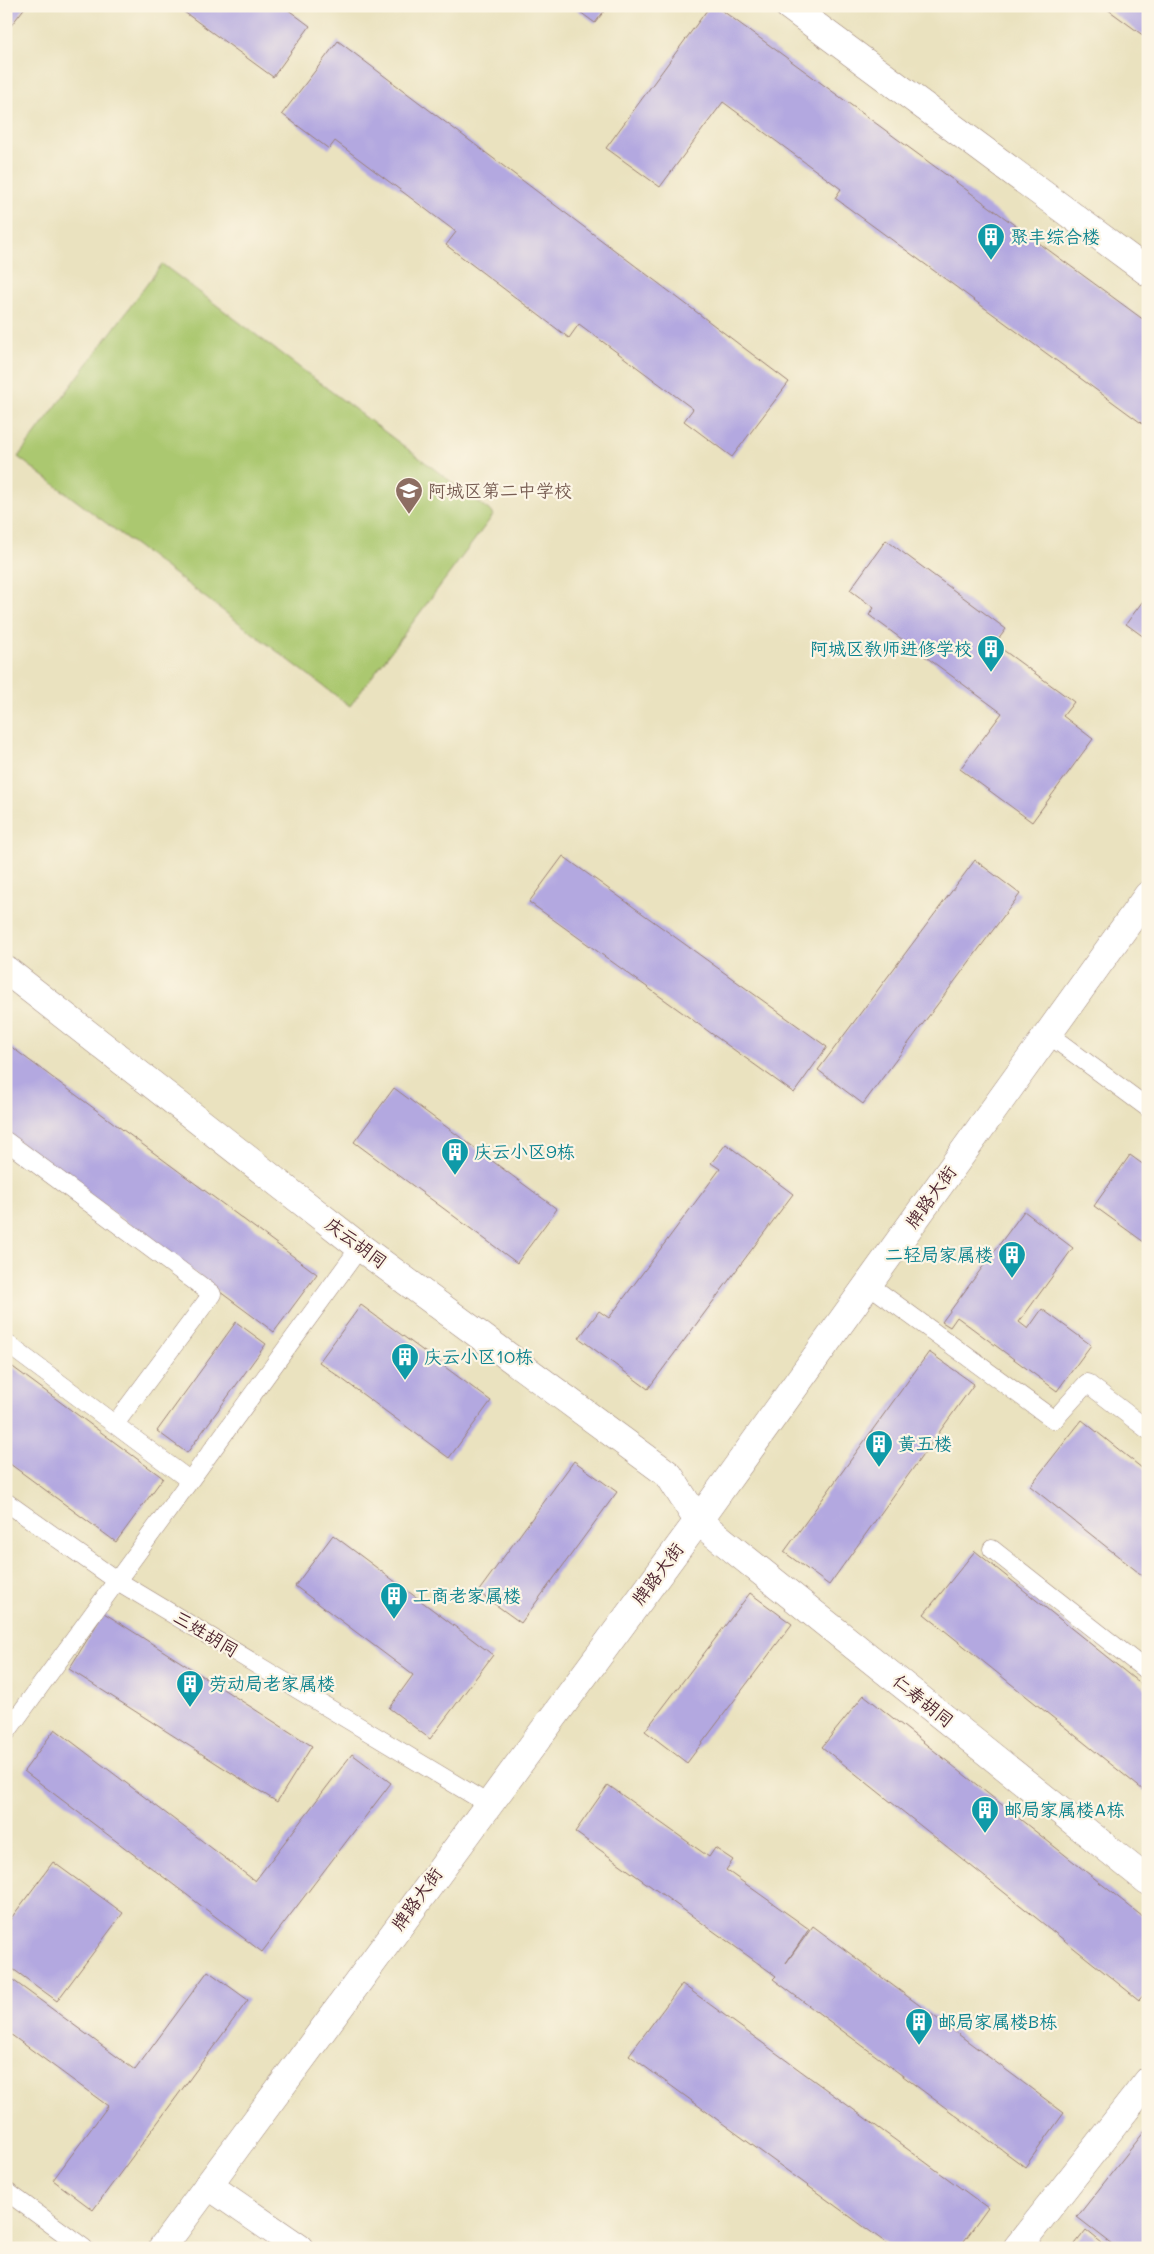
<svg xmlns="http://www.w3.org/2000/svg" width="1154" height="2254" viewBox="0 0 1154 2254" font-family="Mali,'LXGW WenKai TC',sans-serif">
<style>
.green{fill:#abc86f;stroke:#7a744d}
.building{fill:#b3a8e0}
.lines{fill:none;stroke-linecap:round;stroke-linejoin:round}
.service-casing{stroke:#9a8075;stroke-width:19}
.minor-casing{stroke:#9a8075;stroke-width:29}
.tertiary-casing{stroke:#9a8075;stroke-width:29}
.service{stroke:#fff;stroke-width:18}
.minor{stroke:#fff;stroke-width:28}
.tertiary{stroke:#fff;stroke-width:28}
.labels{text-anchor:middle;stroke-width:4.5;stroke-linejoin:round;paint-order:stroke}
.culture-label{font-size:18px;fill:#0d838f;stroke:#fcf5e5;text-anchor:start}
.education-label{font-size:18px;fill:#785e54;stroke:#fcf5e5;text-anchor:start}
.street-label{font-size:18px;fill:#4a1f2b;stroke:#fcf5e5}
</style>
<rect width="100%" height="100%" fill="#fcf5e5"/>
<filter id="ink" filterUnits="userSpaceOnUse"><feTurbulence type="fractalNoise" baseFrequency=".02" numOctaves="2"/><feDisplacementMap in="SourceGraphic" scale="10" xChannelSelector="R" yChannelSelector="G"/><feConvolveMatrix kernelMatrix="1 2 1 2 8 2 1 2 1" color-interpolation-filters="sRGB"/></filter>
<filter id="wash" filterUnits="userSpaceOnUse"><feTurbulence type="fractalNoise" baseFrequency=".0096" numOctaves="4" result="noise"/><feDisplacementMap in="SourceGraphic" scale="20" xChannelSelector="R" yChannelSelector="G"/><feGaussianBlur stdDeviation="1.12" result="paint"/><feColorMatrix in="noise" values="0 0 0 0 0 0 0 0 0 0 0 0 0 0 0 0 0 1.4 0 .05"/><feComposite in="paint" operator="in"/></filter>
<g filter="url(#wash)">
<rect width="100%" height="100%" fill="#eae2bf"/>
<path class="green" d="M162 264 494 514 350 706 18 457Z"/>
<g id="blocks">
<path class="building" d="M6 6H26L6 32Z
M176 6H283L310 26 273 77Z
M572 6H608L595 23Z
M710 6H716L1148 323V428L835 198 841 189 723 102 660 187 606 148Z
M1103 6H1148V39Z
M338 41 789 382 732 457 684 421 693 409 579 324 569 338 446 245 456 232 335 141 329 149 282 114Z
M886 540 1006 629 995 644 1074 702 1063 716 1093 739 1032 822 960 769 1002 713 869 615 874 608 850 590Z
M1148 594V640L1126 624Z
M563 856 827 1047 794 1093 529 902Z
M975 860 1020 894 863 1104 818 1070Z
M6 1043 317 1274 274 1332 6 1133Z
M394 1088 557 1209 517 1263 354 1142Z
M726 1144 793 1194 648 1389 579 1338 599 1311 609 1318 720 1169 711 1163Z
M1130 1155 1148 1168V1245L1094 1206Z
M1024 1211 1073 1248 1019 1322 1028 1329 1042 1309 1091 1345 1057 1391 957 1317 950 1327 942 1322Z
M361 1305 491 1401 449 1458 319 1362Z
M236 1322 266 1344 187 1453 157 1431Z
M929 1352 974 1384 829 1585 784 1552Z
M6 1362 163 1478 116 1542 6 1461Z
M1082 1420 1148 1473V1580L1030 1486Z
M574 1461 617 1492 521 1623 478 1592Z
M333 1535 493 1655 430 1739 389 1708 413 1675 295 1586Z
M975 1551 1148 1690V1794L924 1614Z
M750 1593 792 1624 687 1763 645 1731Z
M104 1613 312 1746 277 1802 69 1669Z
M864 1695 1148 1921V1990L1139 2000 822 1747Z
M55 1729 255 1881 352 1754 391 1783 262 1952 24 1771Z
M608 1785 709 1857 715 1848 733 1860 726 1870 809 1929 786 1963 813 1926 1064 2113 1025 2167 773 1979 776 1976 575 1832Z
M53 1862 123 1913 57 2001 6 1964V1925Z
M208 1971 248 2000 93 2210 53 2180 108 2106 6 2031V1975L135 2070Z
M682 1984 988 2208 959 2248H893L629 2055Z
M1148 2127V2245L1146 2248H1117L1077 2217Z
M1086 2230 1108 2248H1072Z"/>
</g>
</g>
<g filter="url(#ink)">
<use href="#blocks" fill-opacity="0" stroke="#9a8075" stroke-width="1"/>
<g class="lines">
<defs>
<path id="service" d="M1048 1034 1148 1108
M6 1141 212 1294 115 1424
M868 1284 1054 1420 1087 1383 1148 1430
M6 1343 189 1480
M6 1502 116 1580 488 1804
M992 1549 1148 1672
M6 1733 360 1247
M6 2191 84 2248"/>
<path id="minor" d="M789 6 1148 272
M6 970 360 1247 669 1475 698 1521 1148 1881
M208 2185 299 2248
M1017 2248 1148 2081"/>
<path id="tertiary" d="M162 2248 698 1521 1148 895"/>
</defs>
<use href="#service" class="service-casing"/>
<use href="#minor" class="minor-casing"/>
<use href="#tertiary" class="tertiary-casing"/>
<use href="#service" class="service"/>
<use href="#minor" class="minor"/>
<use href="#tertiary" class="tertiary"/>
</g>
</g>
<defs>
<symbol id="building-pin" viewBox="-11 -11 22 30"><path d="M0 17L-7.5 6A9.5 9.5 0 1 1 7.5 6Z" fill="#0f9aa8" stroke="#fcf5e5"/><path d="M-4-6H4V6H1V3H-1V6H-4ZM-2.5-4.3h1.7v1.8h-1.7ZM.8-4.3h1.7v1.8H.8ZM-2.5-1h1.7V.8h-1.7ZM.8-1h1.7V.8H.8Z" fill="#fff"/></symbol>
<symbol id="school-pin" viewBox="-11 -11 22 30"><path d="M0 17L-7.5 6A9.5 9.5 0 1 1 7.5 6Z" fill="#8d6e63" stroke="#fcf5e5"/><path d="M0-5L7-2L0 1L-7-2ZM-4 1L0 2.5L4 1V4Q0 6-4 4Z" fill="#fff"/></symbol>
</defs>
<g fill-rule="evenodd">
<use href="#building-pin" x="975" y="221" width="32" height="43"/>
<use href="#school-pin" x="393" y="475" width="32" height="43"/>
<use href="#building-pin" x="975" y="633" width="32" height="43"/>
<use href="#building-pin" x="439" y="1136" width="32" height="43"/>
<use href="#building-pin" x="996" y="1239" width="32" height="43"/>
<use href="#building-pin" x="389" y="1341" width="32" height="43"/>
<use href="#building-pin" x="863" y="1428" width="32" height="43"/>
<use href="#building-pin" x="378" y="1580" width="32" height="43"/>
<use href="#building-pin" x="174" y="1668" width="32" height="43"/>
<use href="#building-pin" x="969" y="1794" width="32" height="43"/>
<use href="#building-pin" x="903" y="2006" width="32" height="43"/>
</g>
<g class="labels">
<g class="culture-label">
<text x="1010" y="243">聚丰综合楼</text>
<text x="972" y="655" text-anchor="end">阿城区教师进修学校</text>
<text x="474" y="1158">庆云小区9栋</text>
<text x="993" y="1261" text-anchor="end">二轻局家属楼</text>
<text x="424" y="1363">庆云小区10栋</text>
<text x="898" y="1450">黄五楼</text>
<text x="413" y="1602">工商老家属楼</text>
<text x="209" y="1690">劳动局老家属楼</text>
<text x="1004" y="1816">邮局家属楼A栋</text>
<text x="938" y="2028">邮局家属楼B栋</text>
</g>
<g class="education-label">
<text x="428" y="497">阿城区第二中学校</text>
</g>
<g class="street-label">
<text transform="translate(931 1197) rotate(-54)" y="6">牌路大街</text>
<text transform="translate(356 1243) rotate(37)" y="6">庆云胡同</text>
<text transform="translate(658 1574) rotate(-53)" y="6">牌路大街</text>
<text transform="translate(206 1634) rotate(31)" y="6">三姓胡同</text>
<text transform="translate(923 1701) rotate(39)" y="6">仁寿胡同</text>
<text transform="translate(417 1899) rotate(-54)" y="6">牌路大街</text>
</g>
</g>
<rect width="1154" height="2254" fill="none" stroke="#fcf5e5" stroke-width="25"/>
</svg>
